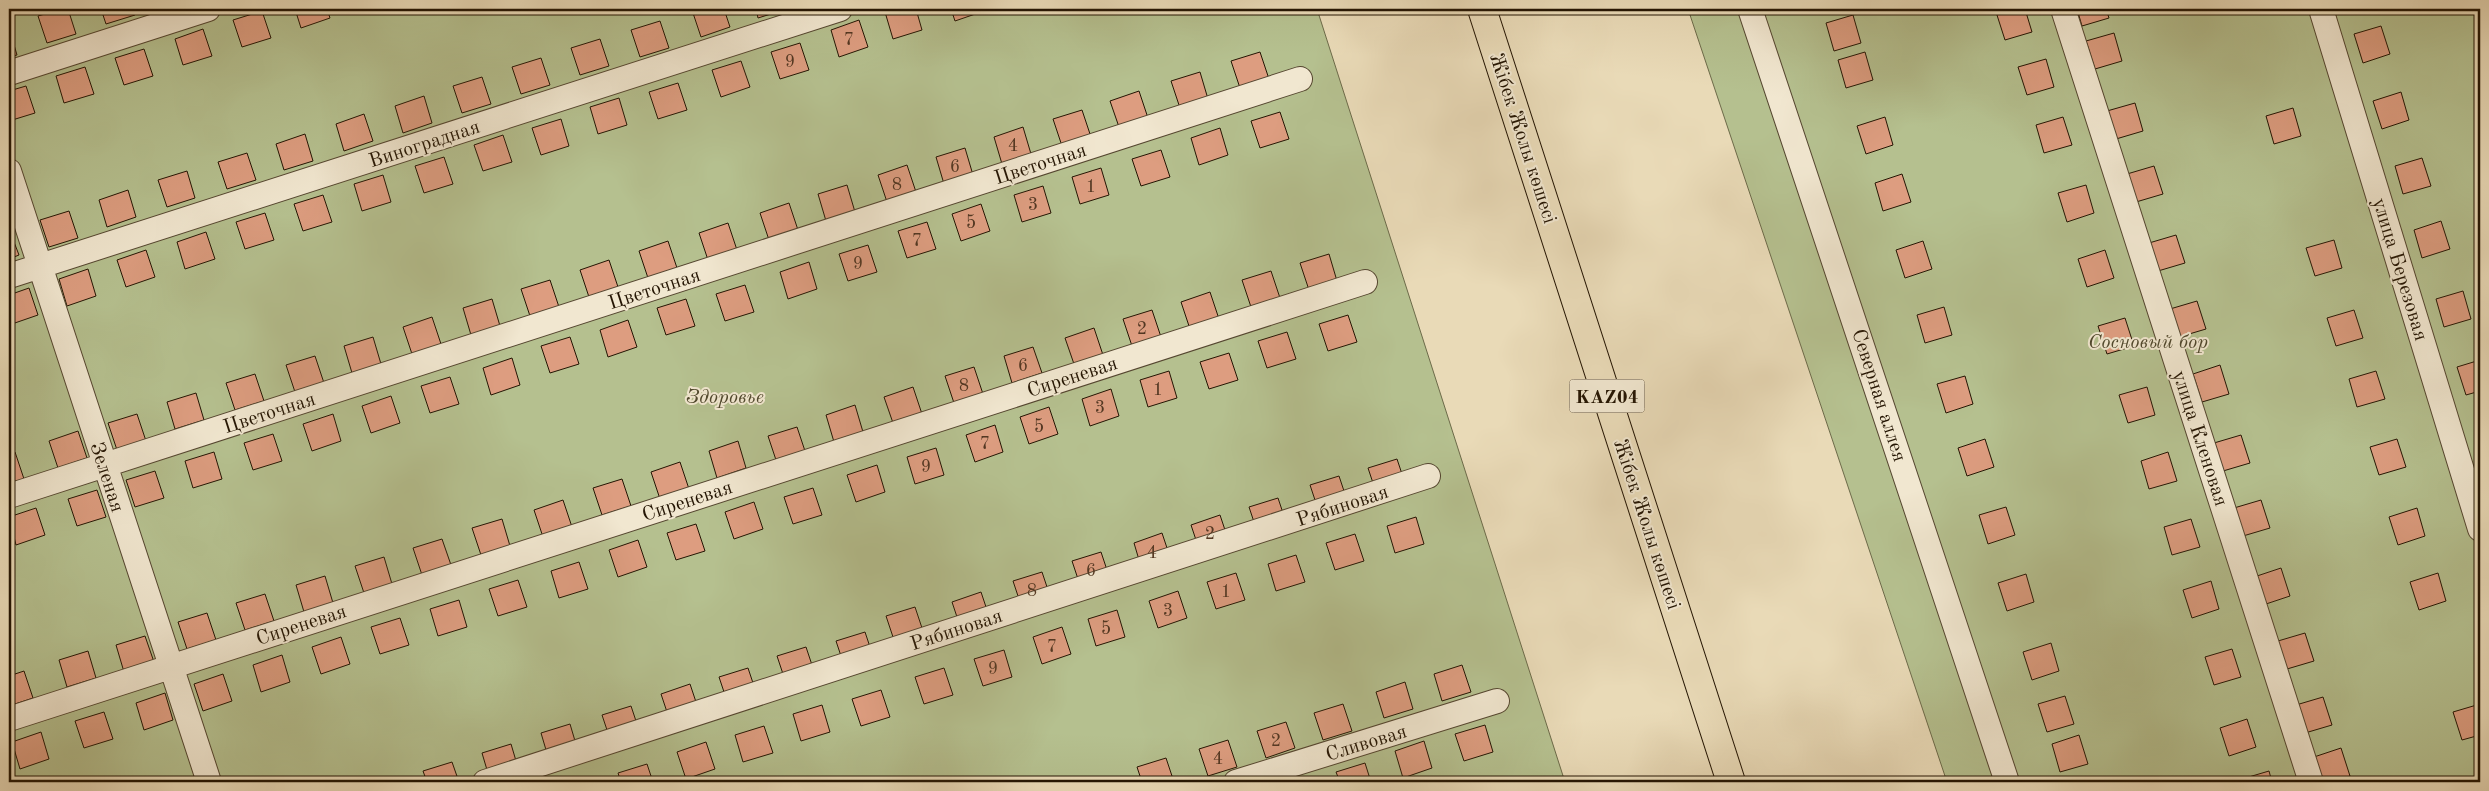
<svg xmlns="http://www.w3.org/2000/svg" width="2489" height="791" viewBox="0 0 2489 791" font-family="'Old Standard TT',serif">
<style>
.green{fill:#b5c08f;stroke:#6c6a49}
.building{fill:#dd9d80;stroke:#241503}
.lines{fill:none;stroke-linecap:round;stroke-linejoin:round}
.minor-casing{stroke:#554630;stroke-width:26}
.trunk-casing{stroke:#241503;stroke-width:30}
.minor{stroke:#f1e7d0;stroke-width:24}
.trunk{stroke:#e9dab7;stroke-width:28}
.labels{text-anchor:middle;stroke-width:4;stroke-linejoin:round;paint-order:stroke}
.number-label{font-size:18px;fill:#523722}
.shield{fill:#f1e7d0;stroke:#625440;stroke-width:1}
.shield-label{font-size:19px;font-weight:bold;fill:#241503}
.street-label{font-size:20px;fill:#241503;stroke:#f1e7d0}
.park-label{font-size:20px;font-style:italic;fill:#50482d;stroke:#f1e7d0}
</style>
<rect width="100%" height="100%" fill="#e9dab7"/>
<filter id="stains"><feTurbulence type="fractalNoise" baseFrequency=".004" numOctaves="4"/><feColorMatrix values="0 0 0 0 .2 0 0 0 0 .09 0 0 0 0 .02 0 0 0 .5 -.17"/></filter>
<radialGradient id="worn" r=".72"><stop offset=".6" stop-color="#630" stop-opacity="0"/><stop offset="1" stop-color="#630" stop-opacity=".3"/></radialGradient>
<path class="green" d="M9 9H1317L1565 782H9Z
M1688 9H2480V782H1947Z"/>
<path class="building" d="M62 9H68L76 34 47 43 38 16Z
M101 9H133L135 15 106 24Z
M295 9H327L330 18 301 28Z
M696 9H724L730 27 701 37 692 10Z
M756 9H787L758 18Z
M895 9H916L922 30 893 39 885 12Z
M951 9H983L984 11 955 21Z
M2007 9H2025L2032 32 2005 40 1996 12Z
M2077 9H2106L2109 18 2082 26Z
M262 11 271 38 242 47 233 20Z
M1853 15 1861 43 1834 51 1826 23Z
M859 20 868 47 839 57 831 30Z
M660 21 669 48 640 57 631 30Z
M2381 26 2390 54 2363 63 2354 34Z
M9 28 17 55 9 57Z
M203 29 212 56 183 65 175 39Z
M2114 33 2122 61 2095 69 2086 41Z
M600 39 609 66 580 75 571 48Z
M800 43 809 70 780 79 771 52Z
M144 49 153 76 124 85 115 58Z
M1260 52 1269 79 1240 88 1231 61Z
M1865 52 1873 80 1846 88 1838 60Z
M541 58 550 85 521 94 512 67Z
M2046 59 2054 87 2027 95 2018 67Z
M741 61 750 87 721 97 712 70Z
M85 67 94 94 64 103 56 76Z
M1200 72 1208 99 1180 108 1171 81Z
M482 77 491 104 462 113 453 86Z
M678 83 687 110 658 119 649 92Z
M26 86 35 113 9 121V91Z
M1139 91 1148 118 1119 127 1110 101Z
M2401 92 2409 120 2382 129 2373 101Z
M424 96 432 123 403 133 395 106Z
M619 98 627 125 598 134 590 107Z
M2135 103 2143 131 2116 139 2107 111Z
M2293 108 2301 136 2274 144 2266 116Z
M1082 110 1091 137 1062 146 1053 119Z
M1280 112 1289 139 1260 148 1251 121Z
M364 114 373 141 344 151 336 124Z
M1885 117 1893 145 1866 154 1857 126Z
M2063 117 2072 145 2044 153 2036 125Z
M561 119 569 146 541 155 532 128Z
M1023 127 1031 154 1002 164 994 137Z
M1220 128 1228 155 1199 165 1191 138Z
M305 134 313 161 284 170 276 144Z
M503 135 512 162 483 171 474 145Z
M965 148 973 175 944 184 936 157Z
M1161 150 1170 177 1141 186 1132 159Z
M247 153 256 180 227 189 218 162Z
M444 157 453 184 424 193 415 166Z
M2422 158 2431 186 2403 194 2395 166Z
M907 165 916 192 887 202 878 175Z
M2154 166 2163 194 2136 202 2127 174Z
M1101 168 1109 195 1080 204 1072 177Z
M187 171 195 198 167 207 158 180Z
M1902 174 1911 202 1883 211 1875 183Z
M383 175 391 202 362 211 354 184Z
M847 185 855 212 826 221 818 194Z
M2086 185 2094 213 2067 222 2058 193Z
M1043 186 1051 213 1022 222 1014 195Z
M128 190 136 217 107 227 99 200Z
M323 195 332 222 303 231 294 204Z
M789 203 798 230 769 240 760 213Z
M981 204 990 231 961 241 952 214Z
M69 211 78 238 49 247 40 220Z
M265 213 274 240 245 249 236 222Z
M2441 221 2450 249 2422 258 2414 230Z
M927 222 936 249 907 258 898 231Z
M728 223 737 250 708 260 699 233Z
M9 229 19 255 9 259Z
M206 232 215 259 185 269 177 242Z
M2176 235 2185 263 2158 271 2149 243Z
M2334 240 2342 268 2315 276 2306 248Z
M668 241 677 268 648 278 639 251Z
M1923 241 1932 269 1905 278 1896 250Z
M868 245 877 272 848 281 839 254Z
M146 250 155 277 126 287 117 260Z
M2105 250 2114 278 2087 287 2078 259Z
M1329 254 1337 281 1309 290 1300 263Z
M609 260 618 287 589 297 580 270Z
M809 262 817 289 788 299 780 272Z
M88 269 96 296 67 306 59 279Z
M1271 271 1280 298 1251 307 1242 280Z
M550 280 559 307 530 316 521 289Z
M745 285 754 312 725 321 716 294Z
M29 288 38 315 9 325V295Z
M2463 291 2471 319 2444 327 2436 299Z
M1210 292 1219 319 1190 329 1181 302Z
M492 299 500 326 471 335 463 308Z
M686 299 695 326 666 335 657 308Z
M2197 301 2206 329 2179 337 2170 309Z
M1944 307 1952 335 1925 343 1917 315Z
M1152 310 1161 337 1132 346 1123 319Z
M2354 310 2363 338 2336 346 2327 318Z
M1348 315 1357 342 1328 351 1319 324Z
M432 317 441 344 412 354 403 327Z
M2125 318 2134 346 2107 354 2098 326Z
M628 320 637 347 608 357 600 330Z
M1094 328 1103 355 1074 364 1065 338Z
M1287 332 1296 359 1267 368 1258 341Z
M373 337 381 364 352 373 344 346Z
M570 337 579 364 550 373 541 346Z
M1033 347 1042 373 1012 383 1004 356Z
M1229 353 1238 380 1209 389 1200 362Z
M315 356 324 383 295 392 286 365Z
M512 358 520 385 491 395 483 368Z
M2480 360V391L2466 395 2457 367Z
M2220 365 2229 394 2202 402 2193 374Z
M974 367 983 394 954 403 945 376Z
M1169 371 1177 398 1148 407 1140 380Z
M2376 371 2385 399 2357 407 2349 379Z
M255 374 264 401 235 410 226 383Z
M1965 376 1973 404 1946 413 1937 384Z
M450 377 459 404 430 413 421 386Z
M913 387 922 414 893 423 884 397Z
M2147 387 2155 415 2128 423 2119 395Z
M1111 389 1119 416 1090 426 1082 399Z
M196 393 204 420 175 429 167 402Z
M391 396 400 423 371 433 362 406Z
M855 405 863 432 834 442 826 415Z
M1049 407 1058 434 1029 444 1020 417Z
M137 414 146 441 117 450 108 423Z
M333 414 341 441 312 451 303 424Z
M995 425 1003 452 975 462 966 435Z
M797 427 806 454 777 463 768 436Z
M2480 430V447L2475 432Z
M78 431 87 458 58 468 49 441Z
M273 434 282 461 253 470 244 443Z
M2241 435 2250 463 2223 471 2214 443Z
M1985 439 1994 467 1967 476 1958 448Z
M2397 439 2406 467 2379 475 2370 447Z
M738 441 746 468 717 478 709 451Z
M936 448 944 475 915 484 907 457Z
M15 452 24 479 9 483V454Z
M214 452 222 479 193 488 185 461Z
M2168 452 2177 481 2149 489 2141 461Z
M1397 459 1406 486 1377 495 1368 468Z
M680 462 689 489 660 499 651 472Z
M877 465 885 492 856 502 847 475Z
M155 471 164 498 135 507 126 480Z
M1339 476 1348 503 1319 512 1310 485Z
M622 479 631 506 602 515 593 488Z
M813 488 822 515 793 524 784 497Z
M97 490 106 517 77 526 68 499Z
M1278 498 1287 525 1258 534 1249 507Z
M563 500 572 527 543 537 534 510Z
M2261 500 2270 528 2243 536 2234 508Z
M754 502 763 529 734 539 725 512Z
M2006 507 2015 535 1988 544 1979 515Z
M36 508 45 535 16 545 9 517Z
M2417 508 2425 536 2398 545 2389 517Z
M1220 515 1229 542 1200 552 1191 525Z
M1416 517 1424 544 1395 553 1387 526Z
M502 519 510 546 481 555 472 528Z
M2191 519 2200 547 2172 555 2164 527Z
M696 524 705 551 676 560 667 533Z
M1162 533 1171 560 1142 570 1134 543Z
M1355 534 1364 561 1335 570 1326 543Z
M442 539 451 565 422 575 413 548Z
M638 540 647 567 618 577 609 550Z
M1101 552 1110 579 1081 588 1072 561Z
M1296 555 1305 582 1276 591 1268 564Z
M384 557 392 584 364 593 355 566Z
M579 562 588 589 559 598 551 571Z
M2281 568 2290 596 2263 605 2254 577Z
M1042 572 1051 599 1022 608 1013 581Z
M1236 573 1245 600 1216 609 1207 582Z
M2438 573 2446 601 2419 610 2410 582Z
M2026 574 2034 602 2007 611 1998 583Z
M325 576 333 603 304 612 296 585Z
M518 580 527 607 498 616 489 589Z
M2211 581 2219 609 2192 618 2183 590Z
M1178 591 1187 618 1158 628 1149 601Z
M981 592 990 619 961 629 952 602Z
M265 594 274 621 245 630 236 603Z
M459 600 467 627 438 636 430 609Z
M915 607 924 634 895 643 886 616Z
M1117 610 1125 637 1096 646 1088 619Z
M207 613 216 640 187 649 178 622Z
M400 618 409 645 380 654 371 627Z
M1062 627 1071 654 1042 664 1033 637Z
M865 632 874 659 845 668 836 641Z
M2305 633 2314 661 2287 669 2278 641Z
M145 636 154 662 124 672 116 645Z
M341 637 350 664 321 674 312 647Z
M2051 643 2059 671 2032 680 2023 652Z
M806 647 815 674 786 683 777 656Z
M2232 649 2241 677 2214 685 2205 657Z
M1004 650 1012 677 983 686 974 659Z
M88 651 96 678 67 687 59 660Z
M282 655 290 682 261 692 253 665Z
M1462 665 1471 692 1442 701 1434 674Z
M748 668 757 695 728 704 719 677Z
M944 668 953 695 924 704 915 677Z
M24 671 33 698 9 706V676Z
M223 674 232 701 203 711 194 684Z
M1405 682 1413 709 1384 718 1376 692Z
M690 684 699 711 670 721 661 694Z
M881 690 890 717 861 726 852 699Z
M165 693 173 720 144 730 136 703Z
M2065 696 2074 724 2047 732 2038 704Z
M2323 697 2332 725 2305 733 2296 705Z
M1343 704 1352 731 1323 740 1314 713Z
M2480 704V735L2462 740 2453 712Z
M822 705 830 732 801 741 793 714Z
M631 706 640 733 611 742 602 715Z
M104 712 113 739 84 748 75 721Z
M2247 719 2256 747 2229 756 2220 728Z
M1286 722 1295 748 1266 758 1257 731Z
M570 724 578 751 549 760 541 733Z
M1485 725 1493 752 1464 761 1455 734Z
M764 726 773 753 743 762 735 735Z
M41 732 49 759 20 769 12 742Z
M2079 735 2088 764 2060 772 2052 744Z
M1228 740 1237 767 1208 776 1199 749Z
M1424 741 1432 768 1403 778 1395 751Z
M706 742 715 769 686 779 677 752Z
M511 744 519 771 490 780 482 753Z
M2341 748 2350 776 2331 782H2322L2314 757Z
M1166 758 1174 782H1142L1137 767Z
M452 762 459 782H427L423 771Z
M1365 763 1371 782H1340L1336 772Z
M647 764 653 782H621L618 773Z
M2269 771 2272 782H2243L2242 779Z
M2093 777 2094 782H2076Z
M1108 778 1109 782H1095Z"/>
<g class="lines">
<defs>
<path id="minor" d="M1750 9 2007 782
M2063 9 2311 782
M2321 9 2480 529
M9 73 208 9
M9 171 209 782
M9 276 840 9
M9 496 1300 79
M9 719 1365 282
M485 782 1428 476
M1236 782 1497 701"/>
<path id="trunk" d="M1482 9 1731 782"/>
</defs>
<use href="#minor" class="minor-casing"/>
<use href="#trunk" class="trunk-casing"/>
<use href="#minor" class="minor"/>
<use href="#trunk" class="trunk"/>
</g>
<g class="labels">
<g class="number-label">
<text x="849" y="45">7</text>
<text x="790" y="67">9</text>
<text x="1013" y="151">4</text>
<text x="955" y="172">6</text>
<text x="897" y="190">8</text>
<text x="1091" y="192">1</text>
<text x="1033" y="210">3</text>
<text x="971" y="228">5</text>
<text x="917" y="246">7</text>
<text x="858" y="269">9</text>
<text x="1142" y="334">2</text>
<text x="1023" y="371">6</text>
<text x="964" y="391">8</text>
<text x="1158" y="395">1</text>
<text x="1100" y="413">3</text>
<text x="1039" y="432">5</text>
<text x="985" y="449">7</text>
<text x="926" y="472">9</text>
<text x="1210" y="539">2</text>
<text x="1152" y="558">4</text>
<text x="1091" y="576">6</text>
<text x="1032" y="596">8</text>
<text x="1226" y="597">1</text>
<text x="1168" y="616">3</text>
<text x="1106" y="634">5</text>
<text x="1052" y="652">7</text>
<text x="993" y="674">9</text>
<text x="1276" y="746">2</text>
<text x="1218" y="764">4</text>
</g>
<rect class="shield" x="1569.5" y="379.5" width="75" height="33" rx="4"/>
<g class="shield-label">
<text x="1607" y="403">KАZ04</text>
</g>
<g class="street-label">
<text transform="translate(1524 138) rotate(72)" y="7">Жібек Жолы көшесі</text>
<text transform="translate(424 143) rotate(-18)" y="7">Виноградная</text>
<text transform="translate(1040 163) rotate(-18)" y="7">Цветочная</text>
<text transform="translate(2401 269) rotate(73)" y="7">улица Березовая</text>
<text transform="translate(654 288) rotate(-18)" y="7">Цветочная</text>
<text transform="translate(1072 376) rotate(-18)" y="7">Сиреневая</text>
<text transform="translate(1880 395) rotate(72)" y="7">Северная аллея</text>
<text transform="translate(269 412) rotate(-18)" y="7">Цветочная</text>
<text transform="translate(2201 438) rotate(72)" y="7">улица Кленовая</text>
<text transform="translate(108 477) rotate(72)" y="7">Зеленая</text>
<text transform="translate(687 500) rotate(-18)" y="7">Сиреневая</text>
<text transform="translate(1342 505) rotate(-18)" y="7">Рябиновая</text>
<text transform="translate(1648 524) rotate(72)" y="7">Жібек Жолы көшесі</text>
<text transform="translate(301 624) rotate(-18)" y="7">Сиреневая</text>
<text transform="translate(956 629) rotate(-18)" y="7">Рябиновая</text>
<text transform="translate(1366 742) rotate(-17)" y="7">Сливовая</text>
</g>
<g class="park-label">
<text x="2148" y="348">Сосновый бор</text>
<text x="725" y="403">Здоровье</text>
</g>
</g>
<rect width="2489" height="791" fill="none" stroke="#e9dab7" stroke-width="30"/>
<rect x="10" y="10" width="2469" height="771" fill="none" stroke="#241503" stroke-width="2.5"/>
<rect x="15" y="15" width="2459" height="761" fill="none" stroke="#241503"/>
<rect width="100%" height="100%" filter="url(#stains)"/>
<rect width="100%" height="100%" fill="url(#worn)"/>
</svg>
